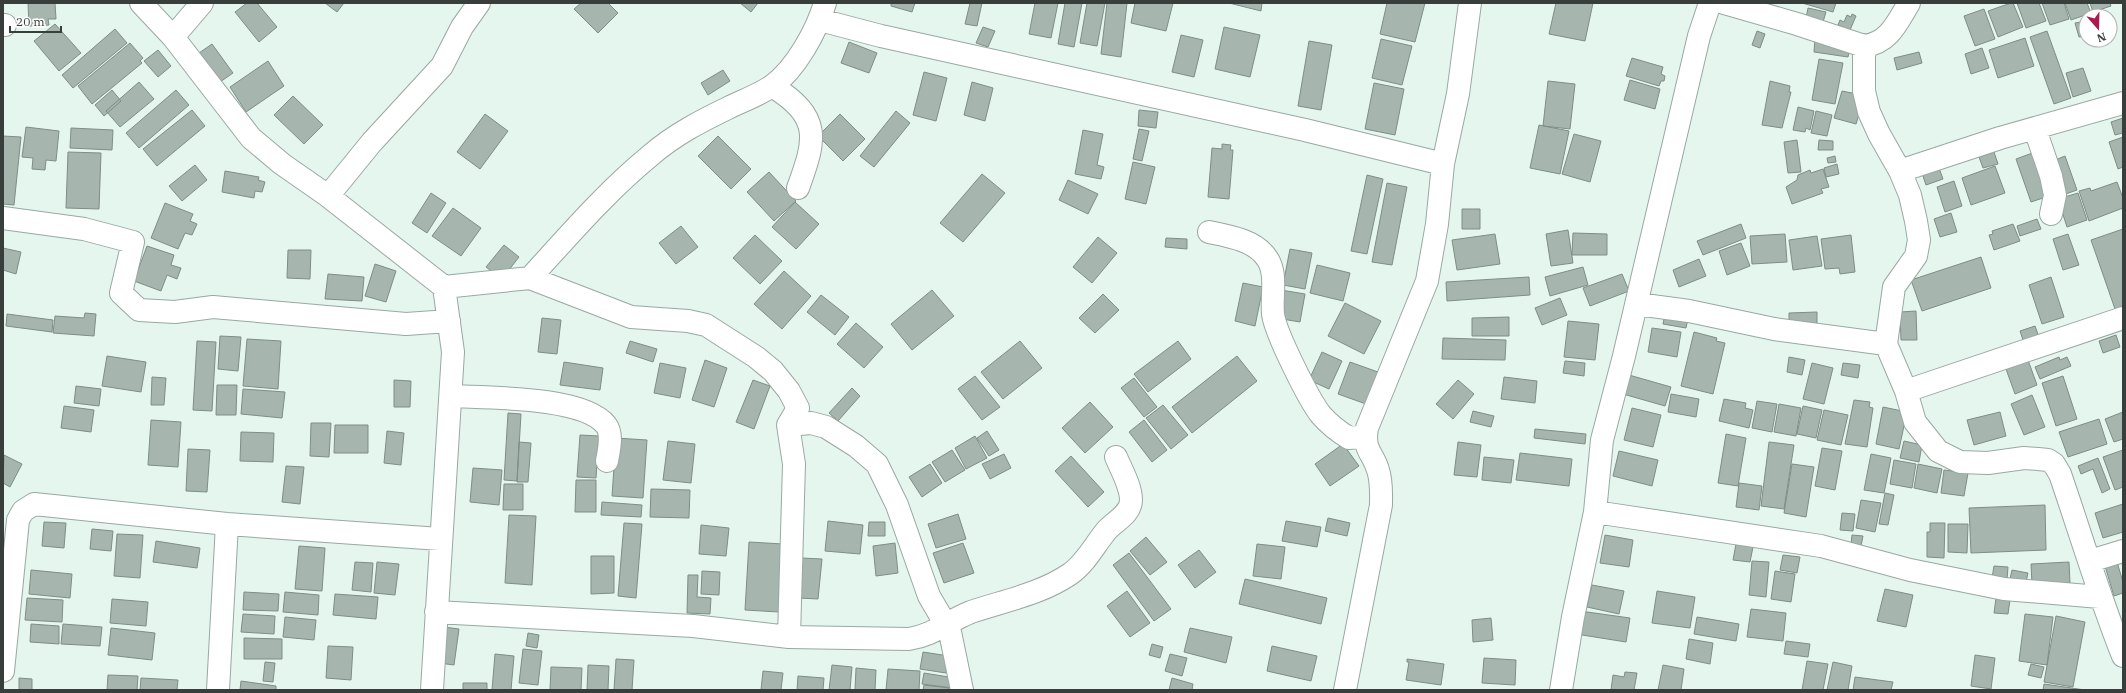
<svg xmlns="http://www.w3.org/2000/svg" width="2126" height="693" viewBox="0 0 2126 693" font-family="'IBM Plex Serif',serif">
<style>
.building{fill:#a6b6af;stroke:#7e8d87}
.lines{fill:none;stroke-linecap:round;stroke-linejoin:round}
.minor-casing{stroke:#99a8a2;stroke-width:24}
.minor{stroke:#fff;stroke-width:22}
</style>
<rect width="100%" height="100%" fill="#e5f6ef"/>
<path class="building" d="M28 3H55L56 19H48L49 25 29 26Z
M247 3H257L277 27 259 42 235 12Z
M325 3H344L337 12Z
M581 3H608L618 13 598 33 574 9Z
M740 3H758L751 12Z
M891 3H915L912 12 891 6Z
M970 3H982L977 26 965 24Z
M1035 3H1058L1051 38 1029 34Z
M1065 3H1082L1074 47 1058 44Z
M1087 3H1105L1097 46 1080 43Z
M1107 3H1127L1121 57 1101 54Z
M1135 3H1173L1166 31 1131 23Z
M1229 3H1262L1261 11Z
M1387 3H1425L1415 42 1380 34Z
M1556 3H1593L1585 41 1549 34Z
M1802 3H1836L1833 12Z
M2011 3H2013L2023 27 1998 37 1988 11Z
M2017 3H2039L2046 21 2026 28Z
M2042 3H2064L2069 19 2050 25Z
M2065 3H2087L2091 13 2071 20Z
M2090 3H2110L2111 6 2093 12Z
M1808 8 1826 12 1823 22 1806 18Z
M1984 9 1995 39 1975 46 1964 16Z
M1852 14 1856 16 1850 30 1838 25 1840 20 1844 22 1847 15 1851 17Z
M2086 21V36L2079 37 2075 23Z
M55 24 81 53 59 71 34 41Z
M983 27 995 31 988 47 976 43Z
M1224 27 1260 35 1250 77 1215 69Z
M115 29 127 43 73 88 62 75Z
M1757 31 1765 34 1760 48 1752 45Z
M2047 31 2071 98 2054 104 2030 37Z
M1181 35 1203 40 1194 77 1172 72Z
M1815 38 1850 46 1848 57 1814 52Z
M2025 38 2034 66 1998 78 1989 50Z
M1381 39 1412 46 1402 85 1372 78Z
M1309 41 1332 45 1321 110 1298 106Z
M849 42 877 53 869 73 841 63Z
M130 43 143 58 140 61 142 63 92 104 78 86Z
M212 44 233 73 220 82 199 53Z
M1982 48 1989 68 1971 74 1965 54Z
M158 50 171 66 158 77 144 61Z
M1919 52 1922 63 1897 70 1894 58Z
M1632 58 1663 67 1661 74 1665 76 1664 81H1661L1659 86 1626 76Z
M1819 59 1843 63 1835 104 1812 100Z
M268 61 284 86 246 112 230 87Z
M2083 68 2091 91 2073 97 2066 73Z
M723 70 730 81 708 95 701 83Z
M924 72 947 78 936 121 913 115Z
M1630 80 1660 89 1655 109 1624 100Z
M1548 81 1575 84 1570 129 1543 126Z
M1770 81 1790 86 1789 92H1791L1782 128 1762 125Z
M139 82 154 99 120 127 106 111Z
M972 82 993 88 985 121 964 115Z
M1374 83 1404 89 1395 135 1365 129Z
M112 90 121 101 104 116 95 105Z
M176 90 189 105 139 148 126 133Z
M1842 91 1857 94 1861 108 1856 124 1834 118Z
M293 96 323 125 304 144 274 115Z
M1798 107 1814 111 1810 130 1806 128 1805 132 1793 130Z
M192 110 205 126 157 166 143 149Z
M1139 110 1158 112 1156 128 1138 126Z
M896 111 910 123 874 167 860 156Z
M1816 111 1832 115 1827 136 1811 133Z
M485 114 508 131 480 169 457 152Z
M840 114 865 139 843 161 818 136Z
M2123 118V133L2115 135 2111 122Z
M1539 125 1569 131 1560 174 1530 168Z
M26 127 59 131 56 161 46 160 45 170 32 169 33 158 22 157Z
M71 128 113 130 112 150 70 148Z
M1139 129 1149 131 1142 161 1133 159Z
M1083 130 1103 134 1097 165 1104 167 1101 179 1075 174Z
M1574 134 1601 141 1590 182 1562 174Z
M3 136 21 137 14 205 3 204Z
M718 136 751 169 731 189 698 156Z
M2123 137V167L2118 169 2109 142Z
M1797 140 1801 172 1788 173 1784 142Z
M1819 140 1833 141V150H1818Z
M1222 144 1231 145 1230 150H1233L1229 199 1208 197 1212 148 1222 149Z
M2038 151 2052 195 2031 202 2016 159Z
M68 152 101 153 99 209 66 208Z
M1994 152 1998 164 1983 168 1979 157Z
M1835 156 1836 162 1828 163 1827 158Z
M2065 156 2077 190 2060 196 2048 163Z
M1133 162 1155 167 1146 204 1125 199Z
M1837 164 1839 174 1826 177 1824 168Z
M195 165 207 180 182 201 169 186Z
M1995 166 2005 193 1971 205 1962 178Z
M1939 168 1943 179 1926 185 1922 173Z
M1823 169 1829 187 1821 189 1823 193 1792 204 1786 187 1797 180 1798 175 1810 170 1811 173Z
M225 171 259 177 258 180 265 182 262 192 255 191 254 198 222 192Z
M769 172 796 201 774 221 747 192Z
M982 174 1005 193 963 242 940 223Z
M1367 175 1383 179 1367 254 1351 251Z
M1068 180 1098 194 1088 214 1059 200Z
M1954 181 1962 206 1945 212 1937 187Z
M2117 182 2123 198V208L2089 221 2079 191 2090 188 2091 191Z
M1387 183 1407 187 1392 265 1372 262Z
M431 193 446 203 427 233 412 223Z
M2078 193 2087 220 2067 227 2058 199Z
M795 202 819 224 796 249 772 227Z
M165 203 193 214 190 221 197 224 192 235 185 233 178 249 151 238Z
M453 208 481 228 461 256 432 236Z
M1462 209H1480V229H1462Z
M1951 213 1957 232 1940 237 1934 219Z
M2037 219 2041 229 2020 236 2017 226Z
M1741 224 1746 238 1703 255 1697 241Z
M2013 224 2020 241 1994 250 1989 235 1993 234 1992 231Z
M681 226 698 247 676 264 659 243Z
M2123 229V306L2115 309 2091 240Z
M1568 230 1573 263 1551 266 1546 234Z
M1573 233 1607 234V255H1572Z
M1495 234 1500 264 1457 270 1452 240Z
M1785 234 1787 262 1752 264 1750 236Z
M2068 234 2079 265 2063 270 2053 239Z
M755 235 782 261 760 284 733 258Z
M1851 235 1855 272 1840 274 1839 268 1825 269 1821 239Z
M1817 236 1822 266 1793 270 1789 240Z
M1098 237 1117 253 1092 283 1073 267Z
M1166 238 1187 239V249L1165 247Z
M1741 243 1750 266 1727 275 1719 251Z
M504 245 519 257 502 279 486 267Z
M147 246 174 255 171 265 181 268 177 279 167 275 161 291 134 281Z
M3 248 21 252 16 274 3 270Z
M1290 249 1312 253 1305 289 1283 285Z
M288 250H311L310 279 287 278Z
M1981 257 1991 288 1922 311 1911 280Z
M1699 259 1706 276 1679 287 1673 270Z
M375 264 396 271 386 302 365 296Z
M1317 265 1350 273 1343 301 1310 293Z
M1583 267 1588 285 1550 296 1545 277Z
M784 271 811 296 782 329 754 304Z
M328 274 364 277 362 301 325 299Z
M1622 274 1629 291 1590 306 1583 288Z
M1529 277 1530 295 1447 301 1446 282Z
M2051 277 2064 317 2042 324 2029 285Z
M1243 283 1263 287 1255 326 1235 321Z
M932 290 954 316 912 350 891 324Z
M1281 290 1305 294 1300 322 1276 318Z
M1103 294 1119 310 1095 333 1079 318Z
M821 295 849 317 835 335 807 312Z
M1560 298 1567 315 1542 325 1535 308Z
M1345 303 1381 321 1364 354 1328 336Z
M1666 309 1689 314 1686 328 1663 324Z
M1916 311 1917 340H1901L1900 312Z
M1817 312V325L1789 326V313Z
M85 313 96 314 94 336 53 333 55 316 84 318Z
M7 314 53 320 52 332 6 326Z
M1509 317V336H1472V318Z
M542 318 561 320 557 354 538 352Z
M1568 321 1599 324 1595 360 1564 357Z
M856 323 883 347 864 368 837 344Z
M2035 326 2039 337 2024 343 2020 331Z
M1652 328 1681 332 1677 357 1648 352Z
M1694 332 1717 338 1716 341 1725 343 1713 394 1681 386Z
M2116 335 2120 347 2103 353 2099 341Z
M220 336 241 337 238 371 218 369Z
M1443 338 1506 340 1505 360 1442 359Z
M247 339 281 341 278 389 243 386Z
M197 341 216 342 212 411 193 410Z
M630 341 657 349 653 362 626 353Z
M1020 341 1042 368 1003 399 981 372Z
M1178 341 1191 359 1148 392 1134 374Z
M1322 352 1342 361 1329 389 1309 380Z
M107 356 146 362 141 392 102 386Z
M1237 356 1257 381 1192 433 1172 407Z
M1789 357 1805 360 1802 375 1787 372Z
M2059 357 2060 360 2067 357 2071 366 2040 379 2035 367Z
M705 360 727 368 714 407 692 400Z
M2028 360 2037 385 2015 394 2006 369Z
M1565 361 1585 363 1584 376 1563 373Z
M564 362 603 368 600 390 560 385Z
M1350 362 1378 372 1366 404 1338 394Z
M660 363 686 368 680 398 654 393Z
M1812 363 1833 368 1824 404 1803 399Z
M1843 363 1860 365 1858 378 1841 375Z
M1629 375 1671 387 1665 406 1623 394Z
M975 376 1000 407 982 420 958 389Z
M2063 376 2077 419 2056 426 2042 383Z
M152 377 166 378 164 405H151Z
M1504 377 1537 381 1535 403 1501 399Z
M1134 378 1157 407 1144 417 1121 388Z
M394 380 411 381 410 407H394Z
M753 380 770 386 754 429 736 422Z
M1458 380 1474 394 1453 419 1436 404Z
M217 385H237L236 415H216Z
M76 386 101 389 99 406 74 403Z
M852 388 860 396 838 421 829 413Z
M243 389 285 392 282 418 241 414Z
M1671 394 1699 399 1696 417 1668 412Z
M2032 395 2045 427 2024 435 2011 404Z
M1724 399 1746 403 1745 408 1753 410 1749 428 1719 421Z
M1854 400 1870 402 1869 407 1873 408 1867 447 1845 444Z
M1757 401 1777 404 1772 432 1752 428Z
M1090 402 1113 427 1085 453 1062 428Z
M1779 404 1801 408 1796 436 1774 432Z
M1163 405 1188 435 1171 449 1146 418Z
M64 406 94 410 91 432 61 428Z
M1803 406 1822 410 1816 438 1797 434Z
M1883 407 1907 412 1899 449 1876 444Z
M1632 408 1661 415 1653 447 1624 440Z
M1824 410 1848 415 1841 445 1817 440Z
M1473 411 1494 416 1491 427 1470 422Z
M2000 412 2006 436 1974 445 1967 420Z
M2123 412V439L2114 442 2105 419Z
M508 413 521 414 517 481 504 480Z
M2099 419 2107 444 2068 457 2059 432Z
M151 420 181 422 178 467 148 465Z
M1144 420 1167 450 1152 462 1129 432Z
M311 423H331L329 457 310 456Z
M335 425H368V453H334Z
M1535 429 1586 434 1585 444 1534 438Z
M387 431 404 433 401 465 384 463Z
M987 431 999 450 989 456 977 438Z
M241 432 274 433 273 462 240 461Z
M1726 434 1746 438 1738 486 1718 483Z
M580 435 599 436 596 478 577 477Z
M975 436 987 458 966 469 955 448Z
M616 438 647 440 643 498 612 496Z
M668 441 695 444 691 483 663 480Z
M1904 441 1922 445 1919 462 1900 458Z
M519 442 531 443 528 482H517Z
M1458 442 1481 445 1477 477 1454 475Z
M1769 442 1794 445 1784 509 1761 506Z
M1343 444 1359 466 1330 486 1315 464Z
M1822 448 1842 451 1835 490 1815 486Z
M188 449 210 450 207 492 186 491Z
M952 450 965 470 945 482 932 462Z
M2123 450V487L2115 490 2103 457Z
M1619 451 1658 460 1652 486 1613 476Z
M1520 453 1572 459 1569 486 1516 480Z
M1004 454 1011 468 990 479 982 464Z
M1871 454 1891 458 1884 493 1864 490Z
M4 455 22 464 10 487 3 483Z
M1071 456 1104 492 1088 507 1055 471Z
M1484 457 1514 460 1511 483 1482 480Z
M2098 458 2110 489 2102 493 2093 469 2081 474 2078 466Z
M1894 460 1916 464 1912 488 1890 484Z
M930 464 942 483 922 497 909 477Z
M1792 464 1814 467 1806 517 1784 513Z
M1918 464 1942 469 1937 493 1914 488Z
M286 466 304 467 300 504 282 502Z
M473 468 502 470 499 505 470 502Z
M1944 470 1968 473 1964 496 1941 493Z
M576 480H596V512H575Z
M1739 483 1762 486 1759 510 1736 507Z
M504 484H523V510H503Z
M651 489 690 490 689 518 650 517Z
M1885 493 1894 495 1888 525 1879 524Z
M1861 500 1881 503 1875 532 1856 528Z
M602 502 642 505 641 517 601 515Z
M2123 504V532L2103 538 2095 513Z
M2045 505 2046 550 1971 553 1969 508Z
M1842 513 1855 514 1853 531 1840 530Z
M958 514 966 539 936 548 928 524Z
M509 515 536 516 532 585 505 583Z
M1328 518 1350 523 1347 536 1325 531Z
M828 521 863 525 860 554 825 551Z
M1286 521 1321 527 1317 547 1282 541Z
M44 522 66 523 64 548 42 546Z
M869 522H885V536H868Z
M624 523 642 524 636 598 618 596Z
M1930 523H1945L1944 558 1927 557V532H1930Z
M1948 524H1968L1967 553 1948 552Z
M701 525 729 528 726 556 699 554Z
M92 529 113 531 111 551 90 549Z
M117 534 143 535 140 578 114 576Z
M1605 535 1633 540 1629 567 1600 563Z
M1852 535 1863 536 1861 546 1851 544Z
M1146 537 1167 562 1150 575 1130 551Z
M156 541 200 548 197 568 153 562Z
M749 542 783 544 779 612 745 610Z
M895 543 898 573 876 576 873 546Z
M963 543 974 573 944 583 933 553Z
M1257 544 1285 547 1281 579 1253 576Z
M1736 544 1753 547 1750 562 1733 560Z
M299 546 325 548 322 591 295 589Z
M1199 550 1216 572 1195 588 1178 565Z
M1129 553 1171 609 1154 621 1113 565Z
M1783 555 1800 557 1797 573 1780 570Z
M591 556H614V593L591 594Z
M802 558 822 559 818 599 799 598Z
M1752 561 1769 562 1766 597 1749 595Z
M355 562 373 563 371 592 352 590Z
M377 562 399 564 395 595 374 593Z
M2069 562 2070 583 2032 585 2031 564Z
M2117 562 2123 582V593L2114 596 2105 566Z
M1994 566 2008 567 2007 580 1992 578Z
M31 570 72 574 70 598 29 594Z
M2012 570 2028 573 2025 586 2009 583Z
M702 571 720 572 719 595 701 594Z
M1775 571 1795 574 1791 602 1771 599Z
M688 575H698L697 597 711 598 710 614 687 613Z
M1245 579 1327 598 1321 624 1239 604Z
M1592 585 1624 591 1619 614 1587 607Z
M1885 589 1913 595 1906 627 1877 621Z
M1127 591 1150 623 1130 637 1107 606Z
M1657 591 1695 597 1690 628 1652 623Z
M244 592 279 594 278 611 243 610Z
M285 592 319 595 318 615 283 612Z
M335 594 378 597 376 619 333 615Z
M27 598 63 600 62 622 25 620Z
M1996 598 2010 600 2008 614 1994 613Z
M112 599 148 602 146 626 110 623Z
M1751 609 1786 613 1783 641 1747 637Z
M1580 611 1630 618 1626 642 1576 634Z
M243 614 275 616 274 634 241 632Z
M2025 614 2053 617 2047 665 2019 661Z
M2056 616 2085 622 2073 687 2044 682Z
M285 617 316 620 314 640 283 637Z
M1697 617 1739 624 1736 641 1694 634Z
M1491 618 1493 640 1473 642 1472 620Z
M31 624 59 626V644L30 642Z
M63 624 102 627 100 646 61 644Z
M444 627 459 629 454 665 439 663Z
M111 628 155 633 152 660 108 655Z
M1190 628 1232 637 1226 663 1184 652Z
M528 633 539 635 537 648 526 646Z
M244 638 282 639V659H244Z
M1689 639 1713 643 1710 664 1686 659Z
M1786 641 1810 644 1808 657 1784 654Z
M1152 644 1163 647 1160 658 1149 655Z
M328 646 353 647 351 680 326 678Z
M1272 646 1317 656 1311 681 1267 671Z
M523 649 542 651 538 685 519 683Z
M923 652 949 656 946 673 920 669Z
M495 654 514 656 511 690H492Z
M1170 654 1187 658 1182 676 1165 671Z
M1975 655 1995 658 1991 689 1971 686Z
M1484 658 1516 660 1515 685 1482 683Z
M616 659 634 660 632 690H614Z
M1407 659 1444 664 1441 685 1406 680 1409 662H1407Z
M1807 661 1828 664 1823 690H1802Z
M265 662 275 663 273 682 263 681Z
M1833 662 1852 666 1848 690H1827Z
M2031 664 2044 667 2041 678 2028 675Z
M588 665 609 666 608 690H587Z
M832 665 852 667 850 690H829Z
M1663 665 1684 669 1681 690H1658Z
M551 667 582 668 581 690H550Z
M856 668 876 670 875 690H855Z
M888 669 920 671 919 690H886Z
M763 671 783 673 781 690H761Z
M1625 672 1637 673 1634 690H1611L1613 675 1624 677Z
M924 673 955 678 953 688 922 684Z
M108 675 138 676 137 690H107Z
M798 676 824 678 823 690H797Z
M1855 677 1893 682 1891 690H1853Z
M19 678 32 679V690H19Z
M141 678 178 680 177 690H140Z
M1172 678 1193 684 1192 690H1169Z
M241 681 276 686V690H240Z
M463 683H487V690H463Z
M2044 684 2085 690H2043Z
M924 685 949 688V690H923Z"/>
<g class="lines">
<defs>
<path id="minor" d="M141 3 173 37 251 138 282 164 328 196 444 287 453 352 432 690
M1724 3 1797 24 1864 46C1889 43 1897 23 1909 3
M820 20 881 36 1305 130 1443 164
M3 25H5
M173 37 202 3
M1864 46V91L1869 112 1879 134 1900 171 1910 195 1916 221 1919 240 1916 256 1894 287 1886 344 1906 391 1915 422 1938 451 1960 462 1988 463 2024 458 2038 459 2048 460 2054 464 2060 474C2081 535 2099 596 2123 656
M772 86C822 117 816 139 798 188
M2035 129 2051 176 2055 195 2051 214
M1900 171 2000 138 2123 103
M328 196 372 142 442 66 462 27 479 3
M3 218 84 229 133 242 121 293 139 310 175 312 213 307 406 324 449 321
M1209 232C1228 236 1254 240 1266 257 1278 272 1271 296 1273 314 1275 332 1309 400 1321 415 1329 424 1339 432 1349 438L1366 436
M530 278C569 235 607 191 651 155 674 135 701 121 728 108 742 101 759 95 772 86 796 69 817 30 825 3
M444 287 530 278 631 317 688 321 706 325 756 357 773 371 789 391 798 408 788 425 794 464 789 637
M1637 304 1689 311 1774 329 1886 344
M1906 391 2123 318
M451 396C486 398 583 396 606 425 613 434 609 450 607 461
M788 425 811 423 826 427 856 446 877 464 897 505 929 596 950 632 962 690
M1595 512 1821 546 1910 570 2004 589 2100 597
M2090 561 2123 551
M436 612 693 626 789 637 909 639C934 635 948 621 971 612 1003 601 1041 594 1070 574 1086 563 1095 544 1107 530 1115 521 1131 514 1131 500 1131 486 1121 469 1116 457
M3 671 18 520 23 511 34 504 227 524 440 539
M218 690 227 524
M1345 690 1381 505C1381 494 1382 482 1378 470 1373 452 1363 452 1367 428L1427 281 1437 224 1443 164 1458 94 1470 3
M1561 690 1573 617 1595 512 1602 440 1624 356 1699 36 1710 3"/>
</defs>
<use href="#minor" class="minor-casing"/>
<use href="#minor" class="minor"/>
</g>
<rect width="2126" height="693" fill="none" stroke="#373e3b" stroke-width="8"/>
<g transform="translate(2098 28) rotate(160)"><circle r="19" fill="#ffffff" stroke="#afb2b1"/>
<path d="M0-3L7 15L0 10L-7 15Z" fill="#ab194e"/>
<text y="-6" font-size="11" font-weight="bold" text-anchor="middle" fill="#373e3b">N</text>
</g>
<path d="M10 26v6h51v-6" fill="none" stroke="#373e3b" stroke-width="2"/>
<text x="16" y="26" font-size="12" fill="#373e3b" stroke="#ffffff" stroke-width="3" paint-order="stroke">20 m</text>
</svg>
